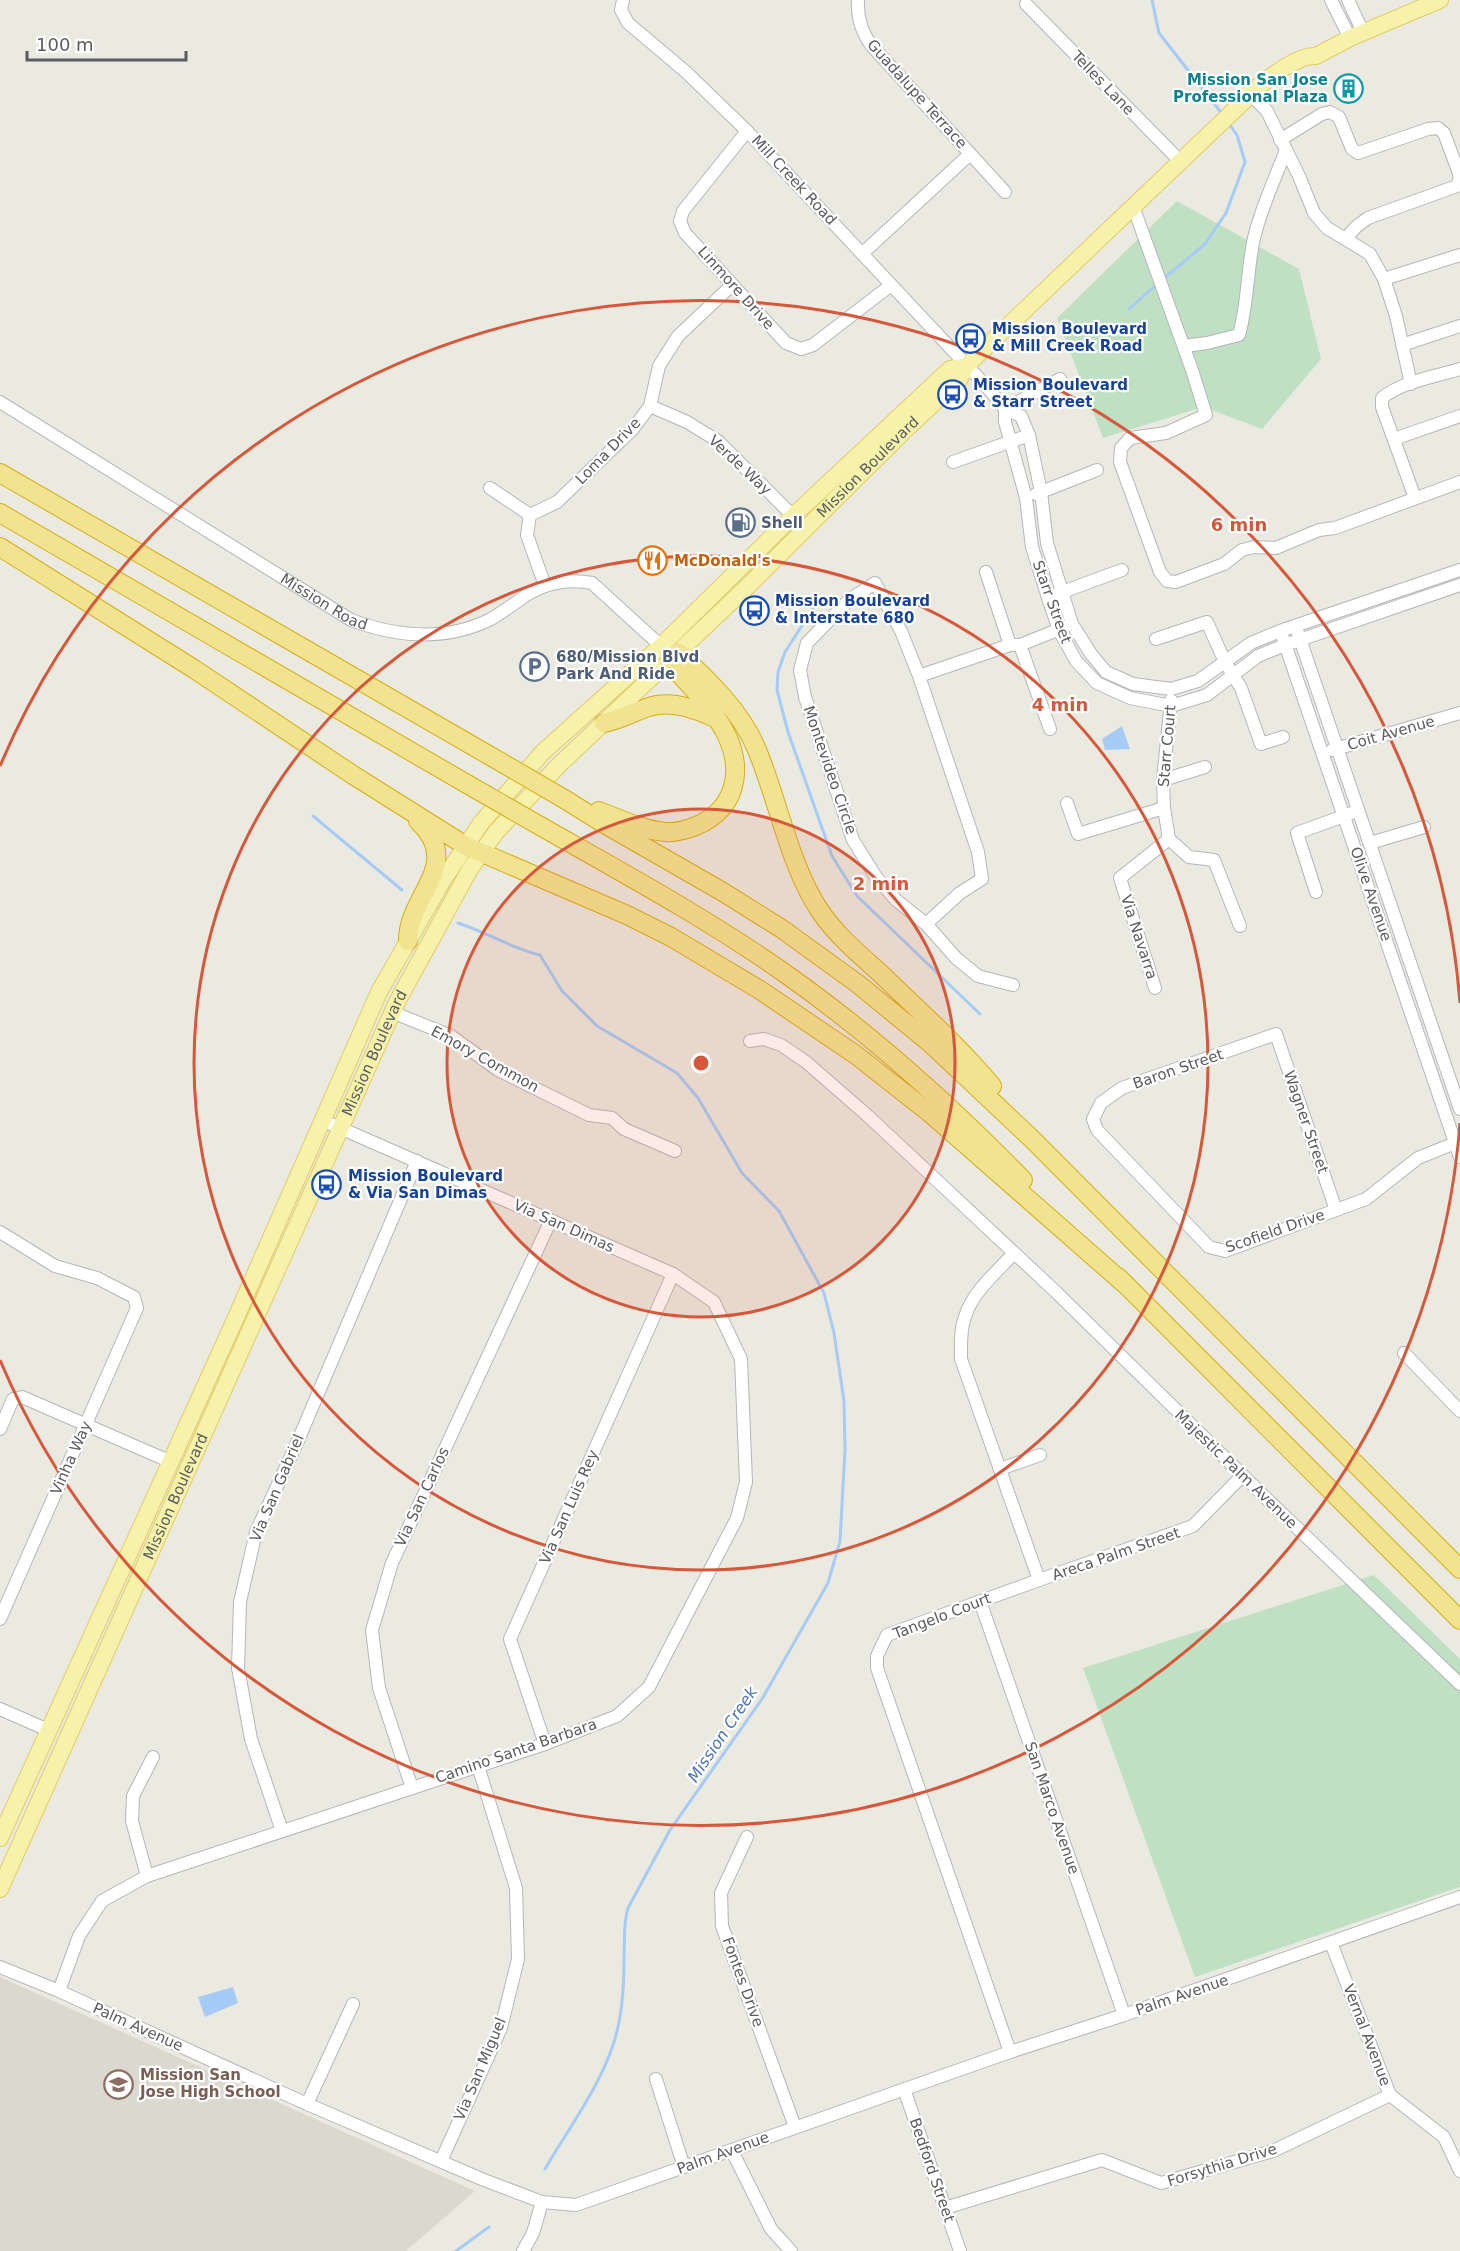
<svg xmlns="http://www.w3.org/2000/svg" width="1460" height="2251" viewBox="0 0 1460 2251" font-family="'DejaVu Sans',sans-serif">
<style>
.education{fill:#dbd9cf}
.green{fill:#bfe0c3}
.water{fill:#a6cbf6}
.lines{fill:none;stroke-linecap:round;stroke-linejoin:round}
.stream{stroke:#a6cbf6;stroke-width:3}
.minor-casing{stroke:#b4b6ba;stroke-width:14}
.major-casing{stroke:#e2cb63;stroke-width:18}
.highway-casing{stroke:#d6ad16;stroke-width:20}
.minor{stroke:#fff;stroke-width:12}
.major{stroke:#f6f2ab;stroke-width:16}
.highway{stroke:#f2e391;stroke-width:18}
.highway-bridge-casing{stroke:#d6ad16;stroke-width:20;stroke-linecap:butt}
.highway-bridge{stroke:#f2e391;stroke-width:18}
.ring{fill:none;stroke:#d7573b;stroke-width:3}
.labels{text-anchor:middle;stroke-width:4.5;stroke-linejoin:round;paint-order:stroke}
.culture-label{font-size:15px;font-weight:bold;fill:#0d838f;stroke:#fff;text-anchor:end}
.street-label{font-size:15px;fill:#5a5c60;stroke:#fff}
.transit-label{font-size:15px;font-weight:bold;fill:#164399;stroke:#fff;text-anchor:start}
.service-label{font-size:15px;font-weight:bold;fill:#4e5e75;stroke:#fff;text-anchor:start}
.food-label{font-size:15px;font-weight:bold;fill:#c56008;stroke:#fff;text-anchor:start}
.education-label{font-size:15px;font-weight:bold;fill:#785e54;stroke:#fff;text-anchor:start}
.water-label{font-size:16px;font-style:italic;fill:#4c75b6;stroke:#fff}
.centre{fill:#d7573b;stroke:#fff;stroke-width:3}
.ring-label{font-size:18px;text-anchor:middle;font-weight:bold;fill:#d7573b;stroke:#fff;stroke-width:4.5;stroke-linejoin:round;paint-order:stroke}
</style>
<rect width="100%" height="100%" fill="#ebeae1"/>
<path class="education" d="M0 1977 475 2191 406 2251H0Z"/>
<path class="green" d="M1177 201 1299 269 1321 359 1262 429 1203 407 1103 438 1057 318Z
M1374 1575 1460 1659V1887L1195 1977 1083 1668Z"/>
<path class="water" d="M1122 726 1130 749 1105 750 1102 739Z
M233 1987 238 2003 205 2017 198 1997Z"/>
<g class="lines">
<path class="stream" d="M1152 0 1159 33 1223 115
M1162 280 1205 244 1226 213 1245 162 1237 135 1228 122
M1129 309 1157 284
M814 607 785 652 778 672 777 690 788 732 832 856 857 896 980 1014
M313 816 402 890
M458 923C486 932 511 948 540 955L562 991 597 1026 677 1073 698 1098 742 1173 779 1211 824 1293 834 1333 844 1401 845 1450 840 1541 828 1583 762 1699 670 1830 628 1908C623 1924 625 1941 624 1958 624 1980 623 2005 618 2027 607 2078 571 2124 545 2169
M456 2251 489 2227"/>
<defs>
<g id="minor">
<path d="M623 0 621 10 628 23 686 72 747 131 987 387 1005 409 1021 416 1029 435 1041 492 1047 543 1072 624 1091 654 1106 672 1133 684 1171 689 1198 681 1251 643 1280 631 1460 570"/>
<path d="M858 0C857 17 861 31 871 45L1005 192"/>
<path d="M1331 0 1350 38"/>
<path d="M1348 0 1363 32"/>
<path d="M1026 4 1180 161"/>
<path d="M1254 98 1267 111 1299 176 1314 213 1327 228 1370 254 1384 279 1396 316 1411 384"/>
<path d="M747 131 683 211 680 221 685 233 786 343 801 349 813 345 891 285"/>
<path d="M1280 140 1322 114 1330 112 1339 117 1352 149 1358 153 1428 129 1438 128 1444 133 1460 176 1457 186 1368 218 1357 226 1346 238"/>
<path d="M1133 206 1192 370 1206 415 1166 433 1130 438 1121 448 1120 462 1160 572 1167 581 1176 582 1224 564 1242 550 1254 547 1276 548 1319 530 1335 528 1460 482"/>
<path d="M863 253 970 154"/>
<path d="M1384 279 1460 255"/>
<path d="M1402 345 1460 326"/>
<path d="M1184 346 1207 343 1239 335C1248 303 1247 270 1254 238 1261 208 1275 179 1286 150"/>
<path id="s1" d="M0 402 351 620C397 637 445 642 491 619 500 614 509 607 518 601 540 584 564 578 592 583L661 646"/>
<path d="M650 406 687 422 718 441 793 516"/>
<path d="M1005 409V422L1026 498 1032 547 1048 598 1059 630 1076 661 1097 683 1130 698 1171 706 1207 695 1258 656 1285 645 1460 585"/>
<path d="M1005 409 1060 379"/>
<path d="M1394 439 1460 416"/>
<path d="M953 462 1029 435"/>
<path d="M490 488 530 515"/>
<path d="M1036 494 1097 470"/>
<path d="M1415 498 1382 407V398C1403 381 1435 377 1460 369"/>
<path d="M986 572 1010 645"/>
<path d="M545 586 527 535 530 515 557 502 632 430 650 406 659 366 678 336 732 285"/>
<path d="M1057 594 1122 570"/>
<path d="M1298 633 1460 1109"/>
<path d="M1283 638 1460 1157"/>
<path d="M1156 639 1207 622 1225 662 1241 688 1261 744 1283 737"/>
<path d="M1020 645 1050 729"/>
<path d="M919 676 1010 645H1020L1065 627"/>
<path d="M1332 750 1460 713"/>
<path d="M1163 780 1205 767"/>
<path d="M1067 803 1078 834 1164 808"/>
<path d="M1169 839 1164 808 1163 780 1171 700"/>
<path d="M1169 839 1189 857 1214 860 1240 926"/>
<path d="M1370 843 1424 827"/>
<path d="M1316 892 1297 833 1352 813"/>
<path d="M926 924 960 893 982 879 978 852 919 676 901 631 875 583 849 600 807 643 800 670 805 697 853 840 876 877 896 900 926 924 956 958 978 976 1013 985"/>
<path d="M1155 988 1120 878 1169 839"/>
<path d="M392 1012 451 1036 498 1070 589 1115 612 1118 624 1129 675 1151"/>
<path d="M750 1041 764 1039 781 1045 806 1062 868 1116 1056 1292 1269 1501 1460 1684"/>
<path d="M1336 1210 1276 1034 1122 1088 1101 1103 1093 1119 1097 1130 1209 1247 1225 1251 1366 1199 1418 1158 1460 1141"/>
<path d="M0 1232 55 1266 97 1278 134 1297 137 1308 0 1619"/>
<path d="M1404 1353 1460 1411"/>
<path d="M0 1429 13 1399 22 1397 169 1461"/>
<path d="M1000 1469 1040 1455"/>
<path d="M1039 1580 1193 1526 1242 1476"/>
<path d="M980 1601 1124 2015"/>
<path d="M0 1709 48 1730"/>
<path d="M545 1744 510 1639 673 1274"/>
<path d="M412 1788 379 1688 372 1630 392 1563 551 1220"/>
<path d="M282 1831 251 1739 238 1668 240 1602 256 1532 297 1443 417 1161"/>
<path d="M747 1837 721 1893 722 1926 795 2127"/>
<path d="M147 1876 132 1821 133 1796 153 1757"/>
<path d="M1331 1943 1390 2095 1444 2137 1460 2171"/>
<path d="M0 1967 59 1991 307 2104 484 2180 542 2202 576 2205 1010 2052 1124 2015 1460 1897"/>
<path d="M59 1991 79 1936 102 1901 147 1876 545 1744 617 1716 649 1687 737 1518 746 1482 741 1359 714 1302 673 1274 322 1120"/>
<path d="M1010 2052 877 1668V1656L887 1635 1039 1580 961 1359C961 1345 960 1330 965 1317 972 1292 998 1271 1014 1253"/>
<path d="M656 2079 684 2167"/>
<path d="M904 2089 960 2251"/>
<path d="M307 2104 353 2004"/>
<path d="M732 2151 771 2229 791 2251"/>
<path d="M441 2161 501 2028 518 1959 516 1888 478 1766"/>
<path d="M945 2208 1102 2160 1161 2183 1273 2151 1390 2095"/>
<path d="M523 2251 533 2233 542 2202"/>
</g>
<g id="major">
<path d="M0 1838 234 1322 379 992 443 880 481 823 543 752 661 646 793 516 950 369 966 366"/>
<path id="s2" d="M0 1889 397 1002 470 869 496 832 559 765 748 586 903 432 959 380 966 366 1245 100 1246 96C1262 84 1296 54 1316 56L1350 38 1440 0"/>
</g>
<path id="highway" d="M0 473 492 757
M0 513 467 784
M0 547 194 669 353 775 466 846 627 915 671 937 760 990 856 1055 931 1114 1127 1286
M678 652C708 680 742 712 757 750 778 800 790 867 820 911 836 935 859 954 880 973 918 1010 958 1045 992 1086
M604 723C620 720 633 712 649 707 670 700 694 708 713 717
M566 800 601 822 723 892 782 929 858 984 930 1043 1032 1139 1460 1569
M599 811C620 819 643 830 665 832 677 833 686 830 696 826 736 809 744 771 726 734 714 709 687 682 668 662
M542 827C623 873 706 918 783 972 870 1033 949 1104 1023 1180
M408 941C407 896 465 864 418 821
M1118 1277 1460 1620"/>
</defs>
<use href="#minor" class="minor-casing"/>
<use href="#major" class="major-casing"/>
<use href="#highway" class="highway-casing"/>
<use href="#minor" class="minor"/>
<use href="#major" class="major"/>
<use href="#highway" class="highway"/>
<defs>
<path id="highway-bridge" d="M492 757 566 800
M467 784 542 827"/>
</defs>
<use href="#highway-bridge" class="highway-bridge-casing"/>
<use href="#highway-bridge" class="highway-bridge"/>
</g>
<circle cx="701" cy="1063" r="254" fill="#d7573b" fill-opacity=".12"/>
<g class="ring">
<circle cx="701" cy="1063" r="254"/>
<circle cx="701" cy="1063" r="507"/>
<path d="M1460 1123A761 761 0 0 1 0 1360M0 766A761 761 0 0 1 1460 1003"/>
</g>
<defs>
<symbol id="building-ring" viewBox="-11 -11 22 22"><circle r="9.5" fill="#fff" stroke="#0f9aa8" stroke-width="1.5"/><path d="M-4-6H4V6H1V3H-1V6H-4ZM-2.5-4.3h1.7v1.8h-1.7ZM.8-4.3h1.7v1.8H.8ZM-2.5-1h1.7V.8h-1.7ZM.8-1h1.7V.8H.8Z" fill="#0f9aa8"/></symbol>
<symbol id="bus-ring" viewBox="-11 -11 22 22"><circle r="9.5" fill="#fff" stroke="#1a4fb4" stroke-width="1.5"/><path d="M-5-6H5V4H4V6H2V4H-2V6H-4V4H-5ZM-3.5-4V0h7V-4ZM-3.5 1.2v1.5H-2V1.2ZM2 1.2v1.5H3.5V1.2Z" fill="#1a4fb4"/></symbol>
<symbol id="fuel-ring" viewBox="-11 -11 22 22"><circle r="9.5" fill="#fff" stroke="#5c6f8a" stroke-width="1.5"/><path d="M-5.5-6h7V0h2V4h1.3V-2.5L3-4.5l.8-.8L6-3V5H2.5V1h-1V6h-7ZM-4.2-4.7v3.2H.2V-4.7Z" fill="#5c6f8a"/></symbol>
<symbol id="restaurant-ring" viewBox="-11 -11 22 22"><circle r="9.5" fill="#fff" stroke="#e8710a" stroke-width="1.5"/><path d="M-5-6h1v4h1v-4h1v4h1v-4h1v5L-1.5 .5V6h-2V.5L-5-1ZM5-6V6H3V1.5H1.5Q1.5-4 5-6Z" fill="#e8710a"/></symbol>
<symbol id="parking-ring" viewBox="-11 -11 22 22"><circle r="9.5" fill="#fff" stroke="#5c6f8a" stroke-width="1.5"/><path d="M-3.5-5.5H1a3.5 3.5 0 0 1 0 7H-1V5.5H-3.5ZM-1-3.4V-.6H.8a1.4 1.4 0 0 0 0-2.8Z" fill="#5c6f8a"/></symbol>
<symbol id="school-ring" viewBox="-11 -11 22 22"><circle r="9.5" fill="#fff" stroke="#8d6e63" stroke-width="1.5"/><path d="M0-5L7-2L0 1L-7-2ZM-4 1L0 2.5L4 1V4Q0 6-4 4Z" fill="#8d6e63"/></symbol>
</defs>
<g fill-rule="evenodd">
<use href="#building-ring" x="1332" y="72" width="33" height="33"/>
<use href="#bus-ring" x="954" y="322" width="33" height="33"/>
<use href="#bus-ring" x="936" y="378" width="33" height="33"/>
<use href="#fuel-ring" x="724" y="506" width="33" height="33"/>
<use href="#restaurant-ring" x="636" y="544" width="33" height="33"/>
<use href="#bus-ring" x="738" y="594" width="33" height="33"/>
<use href="#parking-ring" x="518" y="650" width="33" height="33"/>
<use href="#bus-ring" x="310" y="1168" width="33" height="33"/>
<use href="#school-ring" x="102" y="2068" width="33" height="33"/>
</g>
<g class="labels">
<g class="culture-label">
<text x="1328" y="85">Mission San Jose<tspan x="1328" dy="17">Professional Plaza</tspan></text>
</g>
<g class="street-label">
<text transform="translate(1103 83) rotate(46)" y="5">Telles Lane</text>
<text transform="translate(917 94) rotate(48)" y="5">Guadalupe Terrace</text>
<text transform="translate(794 180) rotate(47)" y="5">Mill Creek Road</text>
<text transform="translate(736 288) rotate(48)" y="5">Linmore Drive</text>
<text transform="translate(608 451) rotate(-46)" y="5">Loma Drive</text>
<text transform="translate(740 465) rotate(43)" y="5">Verde Way</text>
<text dy="5" stroke="none"><textPath href="#s2" startOffset="1690">Mission Boulevard</textPath></text>
<text dy="5" stroke="none"><textPath href="#s1" startOffset="381">Mission Road</textPath></text>
<text transform="translate(1052 602) rotate(70)" y="5">Starr Street</text>
<text transform="translate(1391 733) rotate(-16)" y="5">Coit Avenue</text>
<text transform="translate(1167 746) rotate(-85)" y="5">Starr Court</text>
<text transform="translate(830 770) rotate(71)" y="5">Montevideo Circle</text>
<text transform="translate(1371 894) rotate(71)" y="5">Olive Avenue</text>
<text transform="translate(1139 937) rotate(72)" y="5">Via Navarra</text>
<text dy="5" stroke="none"><textPath href="#s2" startOffset="916">Mission Boulevard</textPath></text>
<text transform="translate(485 1059) rotate(29)" y="5">Emory Common</text>
<text transform="translate(1178 1069) rotate(-19)" y="5">Baron Street</text>
<text transform="translate(1306 1122) rotate(71)" y="5">Wagner Street</text>
<text transform="translate(564 1226) rotate(24)" y="5">Via San Dimas</text>
<text transform="translate(1275 1231) rotate(-19)" y="5">Scofield Drive</text>
<text transform="translate(71 1458) rotate(-66)" y="5">Vinha Way</text>
<text transform="translate(1236 1469) rotate(44)" y="5">Majestic Palm Avenue</text>
<text transform="translate(277 1488) rotate(-67)" y="5">Via San Gabriel</text>
<text dy="5" stroke="none"><textPath href="#s2" startOffset="430">Mission Boulevard</textPath></text>
<text transform="translate(422 1497) rotate(-65)" y="5">Via San Carlos</text>
<text transform="translate(569 1507) rotate(-66)" y="5">Via San Luis Rey</text>
<text transform="translate(1116 1554) rotate(-19)" y="5">Areca Palm Street</text>
<text transform="translate(942 1616) rotate(-21)" y="5">Tangelo Court</text>
<text transform="translate(516 1751) rotate(-19)" y="5">Camino Santa Barbara</text>
<text transform="translate(1052 1808) rotate(71)" y="5">San Marco Avenue</text>
<text transform="translate(743 1982) rotate(70)" y="5">Fontes Drive</text>
<text transform="translate(1182 1995) rotate(-19)" y="5">Palm Avenue</text>
<text transform="translate(138 2027) rotate(24)" y="5">Palm Avenue</text>
<text transform="translate(1367 2035) rotate(69)" y="5">Vernal Avenue</text>
<text transform="translate(480 2069) rotate(-67)" y="5">Via San Miguel</text>
<text transform="translate(723 2153) rotate(-20)" y="5">Palm Avenue</text>
<text transform="translate(1222 2165) rotate(-17)" y="5">Forsythia Drive</text>
<text transform="translate(932 2170) rotate(71)" y="5">Bedford Street</text>
</g>
<g class="transit-label">
<text x="992" y="334">Mission Boulevard<tspan x="992" dy="17">&amp; Mill Creek Road</tspan></text>
<text x="973" y="390">Mission Boulevard<tspan x="973" dy="17">&amp; Starr Street</tspan></text>
<text x="775" y="606">Mission Boulevard<tspan x="775" dy="17">&amp; Interstate 680</tspan></text>
<text x="348" y="1181">Mission Boulevard<tspan x="348" dy="17">&amp; Via San Dimas</tspan></text>
</g>
<g class="service-label">
<text x="761" y="528">Shell</text>
<text x="556" y="662">680/Mission Blvd<tspan x="556" dy="17">Park And Ride</tspan></text>
</g>
<g class="food-label">
<text x="674" y="566">McDonald's</text>
</g>
<g class="education-label">
<text x="140" y="2080">Mission San<tspan x="140" dy="17">Jose High School</tspan></text>
</g>
<g class="water-label">
<text transform="translate(722 1734) rotate(-56)" y="6">Mission Creek</text>
</g>
</g>
<circle cx="701" cy="1063" r="9" class="centre"/>
<g class="ring-label">
<text x="1239" y="531">6 min</text>
<text x="1060" y="711">4 min</text>
<text x="881" y="890">2 min</text>
</g>
<path d="M27 51v9h159v-9" fill="none" stroke="#5a5c60" stroke-width="3"/>
<text x="36" y="51" font-size="18" fill="#5a5c60" stroke="#ffffff" stroke-width="4.5" paint-order="stroke">100 m</text>
</svg>
